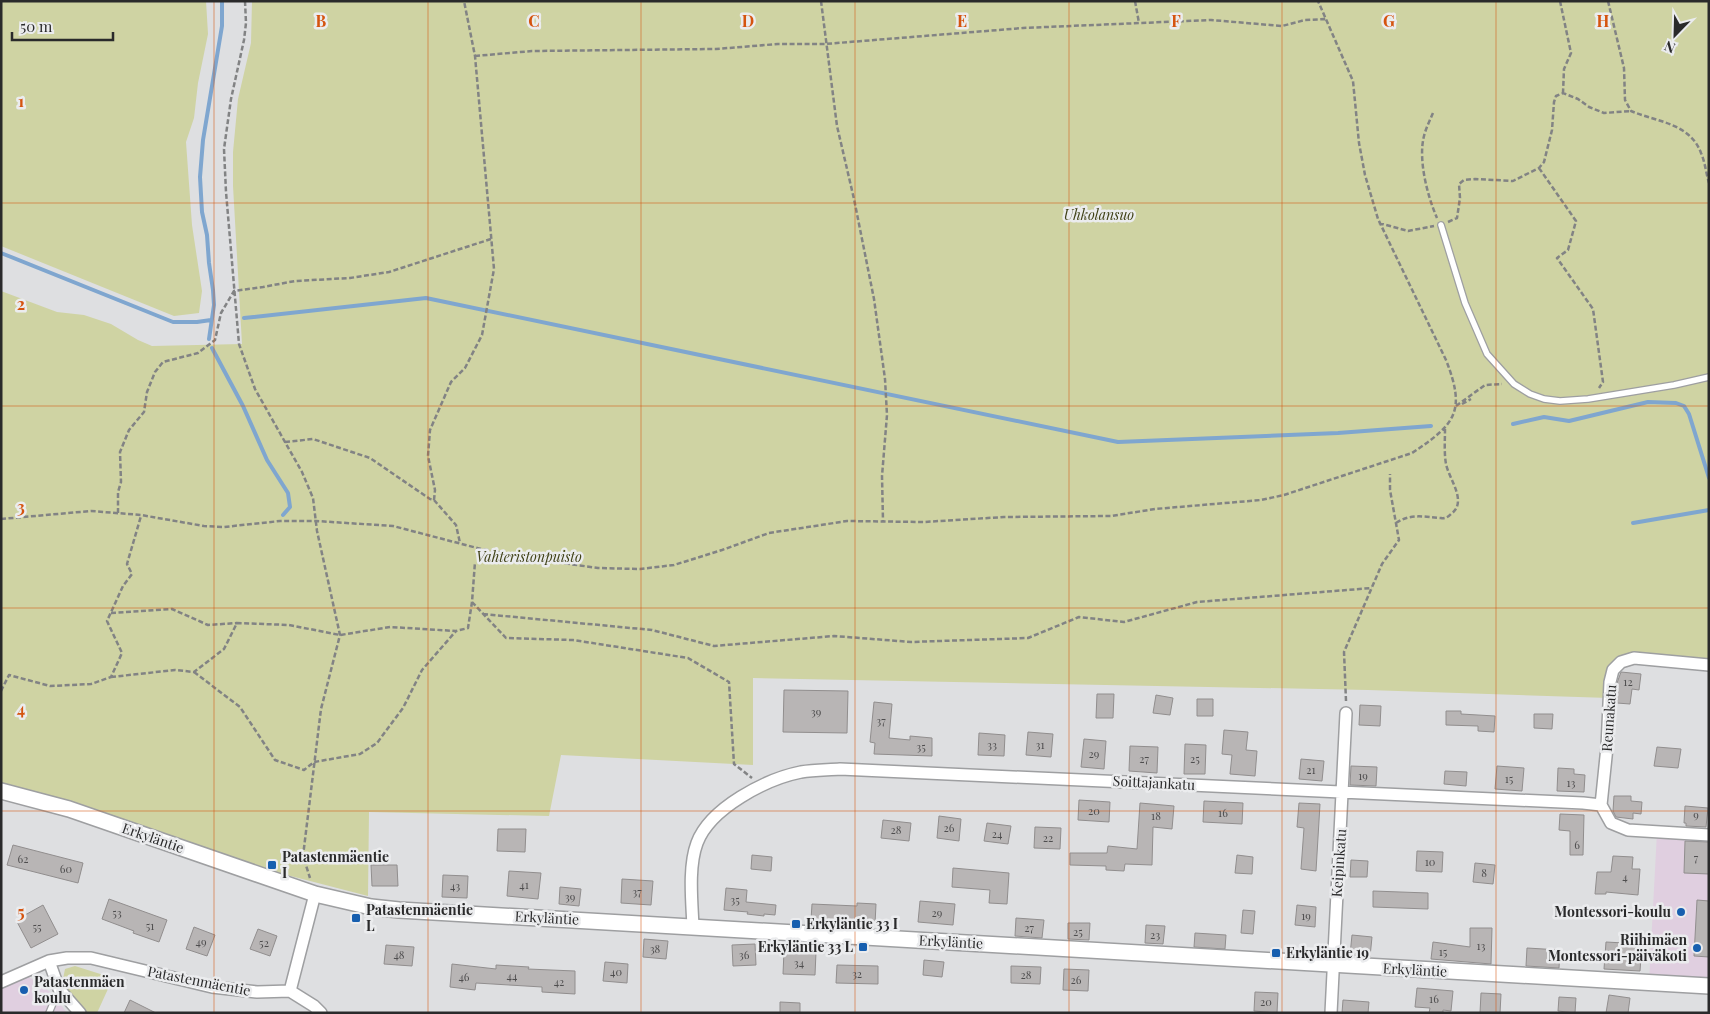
<svg xmlns="http://www.w3.org/2000/svg" width="1710" height="1014" viewBox="0 0 1710 1014" font-family="'Playfair Display',serif">
<style>
.education{fill:#e0cfe0}
.green{fill:#cfd3a3}
.lines{fill:none;stroke-linecap:round;stroke-linejoin:round}
.stream{stroke:#7fa6cf;stroke-width:4}
.building{fill:#b8b5b5;stroke:#918e8e}
.service-casing{stroke:#9e9fa1;stroke-width:8}
.minor-casing{stroke:#9e9fa1;stroke-width:14}
.tertiary-casing{stroke:#9e9fa1;stroke-width:18}
.path{stroke:#828384;stroke-width:2.5;stroke-dasharray:5 2.5;stroke-linecap:butt}
.service{stroke:#fff;stroke-width:5.5}
.minor{stroke:#fff;stroke-width:11}
.tertiary{stroke:#fff;stroke-width:15}
.grid{fill:none;stroke:#d5540f;stroke-width:1;stroke-opacity:0.55}
.poi-dot{fill:#175faf;stroke:#ebecee;stroke-width:2}
.labels{text-anchor:middle;stroke-width:5;stroke-linejoin:round;paint-order:stroke}
.number-label{font-size:11px;fill:#4e4d4e}
.park-label{font-size:14px;font-style:italic;fill:#3f4116;stroke:#ebecee}
.street-label{font-size:14px;fill:#2a2a2b;stroke:#ebecee}
.poi-label{font-size:14px;font-weight:bold;fill:#2a2a2b;stroke:#ebecee;text-anchor:start}
.grid-label{font-size:16px;text-anchor:middle;font-weight:bold;fill:#d5540f;stroke:#ebecee;stroke-width:5;stroke-linejoin:round;paint-order:stroke}
</style>
<rect width="100%" height="100%" fill="#dedfe1"/>
<path class="education" d="M1657 832 1709 835V986L1649 983Z
M26 975 53 994 67 1013H1V986Z"/>
<path class="green" d="M1 1H206L208 34 198 83 194 118 186 142 192 225 202 291 199 313 174 316 1 246Z
M252 1H1709V665L1621 662 1609 698 1368 690 753 678V765L561 755 549 816 369 812 368 896 182 848 1 798V291L57 312 84 315 111 324 138 340 152 346 242 344 233 186V152L238 99 251 43Z
M75 966 113 978 97 1013H84L62 984 65 969Z"/>
<g class="lines">
<path class="stream" d="M1 253 173 322H197L211 320
M244 318 426 298 1118 442 1338 433 1431 426
M209 339 214 305 213 290 209 263 207 235 202 212 200 177 203 140 222 26V1
M212 348 243 406 267 460 288 493 290 507 283 515
M1513 424 1544 417 1569 421 1648 402 1676 403 1684 406 1689 414 1709 478
M1633 523 1709 510"/>
</g>
<path class="building" d="M1621 672 1641 674 1639 690 1632 689 1630 704 1617 703V683Z
M784 690 848 691 847 733 783 732Z
M1097 694H1114L1113 718H1096Z
M1156 695 1173 698 1170 715 1153 713Z
M1197 699H1213V716H1197Z
M874 702 892 704 889 738 910 740V736L932 738V756L874 754 875 743 870 742Z
M1360 705 1381 706 1380 726 1359 725Z
M1446 711H1461V714L1495 716 1494 732 1478 731V726L1446 725Z
M1534 714H1553L1552 729 1534 728Z
M1224 730 1248 732 1246 750 1257 751 1255 776 1230 774 1232 755 1222 754Z
M1028 732 1053 734 1051 757 1026 755Z
M979 733 1005 735 1004 756 978 755Z
M1084 739 1106 741 1104 769 1081 767Z
M1185 744 1206 745 1205 774H1184Z
M1130 746 1158 747 1157 773 1129 771Z
M1657 747 1681 749 1678 768 1654 766Z
M1301 759 1324 761 1322 781 1299 779Z
M1351 766 1377 767 1376 786 1350 785Z
M1497 766 1524 768 1522 791 1495 789Z
M1558 768 1574 769V774L1585 775 1584 792 1557 791Z
M1445 771 1467 772 1466 786 1444 784Z
M1614 796H1631V801L1642 802 1641 814 1633 813V819L1616 817 1613 811Z
M1079 800 1110 802 1109 822 1078 820Z
M1204 801 1243 803 1242 824 1203 822Z
M1140 803 1174 806 1172 829 1153 827 1152 865 1125 864 1124 871 1106 870V866L1070 865V853H1107L1108 846 1137 849Z
M1299 803 1320 804 1316 871 1301 869 1304 828 1297 827Z
M1685 806 1708 808 1706 827 1686 826V823H1684Z
M1560 814 1584 815 1583 855H1570V831L1559 830Z
M939 816 961 819 959 841 937 838Z
M883 820 911 823 909 841 881 838Z
M987 823 1011 826 1008 844 984 841Z
M1035 827 1061 828 1060 849 1034 848Z
M498 829H526L525 852 497 851Z
M1685 841 1709 842V874L1684 873Z
M13 845 83 863 78 883 7 865Z
M1417 851 1443 852 1442 872 1416 871Z
M752 855 772 857 771 871 751 869Z
M1237 855 1253 857 1252 874 1235 873Z
M1613 856 1633 857 1632 869H1640L1638 895 1606 892V894H1595L1597 872H1611Z
M1351 860 1368 861 1367 877H1350Z
M1475 863 1495 865 1493 884 1473 882Z
M371 865H397L398 886H372Z
M953 868 1009 873 1007 904 989 903 990 890 952 887Z
M509 871 541 873 538 899 507 896Z
M443 875 468 876 467 898 442 897Z
M622 879 653 881 651 905 621 903Z
M560 887 581 889 579 906 559 904Z
M726 888 747 890 746 902 776 905 775 915 764 914V916L747 914 748 912 724 910Z
M1373 891 1428 893V909L1373 907Z
M109 899 167 920 159 942 133 933 134 931 102 919Z
M1697 900 1709 901V957L1694 956Z
M920 901 955 904 953 925 918 922Z
M857 903 876 904 875 924 811 920 812 904 857 906Z
M43 905 58 934 31 948 16 920Z
M1297 905 1316 907 1315 927 1295 925Z
M1243 910 1255 911 1253 934 1241 933Z
M1016 918 1044 920 1042 938 1015 936Z
M1068 923H1090L1089 940 1068 939Z
M1146 925 1165 926 1163 944 1145 943Z
M194 927 215 935 207 956 186 949Z
M1470 928H1492L1491 964 1431 959 1433 942 1470 947Z
M258 929 277 936 270 956 250 949Z
M1195 933 1226 935 1225 949 1194 947Z
M1352 935 1372 937 1370 957 1350 955Z
M644 939 668 941 666 959 643 957Z
M1606 942 1642 944 1640 971 1604 969Z
M755 944 756 965 733 966 732 945Z
M386 945 414 947 412 966 384 964Z
M1527 948 1560 950 1559 968 1526 966Z
M784 951 816 952 815 975 783 974Z
M924 960 944 962 942 977 923 975Z
M605 962 628 964 627 983 603 981Z
M452 964 496 969V965L529 967 528 969 575 971V994L542 992V987L476 983 475 990 450 987Z
M837 965 878 966V984L836 983Z
M1011 966 1041 967 1040 984 1011 983Z
M1064 969 1089 970 1088 991 1063 990Z
M1417 988 1453 991 1451 1011 1443 1010V1013H1429L1430 1008 1415 1007Z
M1255 992 1278 993 1277 1013 1254 1011Z
M1481 993 1501 994 1500 1013H1480Z
M1609 995 1630 998 1628 1013H1606Z
M1559 997 1576 998 1575 1013 1558 1011Z
M130 1000 156 1013H124Z
M1343 1000 1369 1002 1368 1013H1342Z
M780 1002 800 1003V1013H780Z"/>
<g class="lines">
<defs>
<path id="service" d="M1441 225 1465 303 1487 354 1514 384 1530 394 1544 399 1560 401 1588 399 1674 385 1709 377
M49 1013 59 989"/>
<path id="minor" d="M1601 805 1607 747 1610 682 1613 670 1621 662 1634 658 1709 665
M693 927C692 902 688 867 697 843 710 808 766 779 801 772 814 770 827 770 840 769L1583 803 1601 805 1611 823 1628 830 1709 835
M49 961 59 989 80 1013
M1 982 49 961 67 958H91L212 987 257 992 290 991 314 1006 321 1013
M290 991 315 894
M1331 1013 1346 713"/>
<path id="tertiary" d="M1 791 69 809 315 894 371 907 399 910 1709 986"/>
</defs>
<use href="#service" class="service-casing"/>
<use href="#minor" class="minor-casing"/>
<use href="#tertiary" class="tertiary-casing"/>
<path class="path" d="M245 1 246 23 244 40 231 99 224 149 226 192 239 344 255 389 302 472 313 498 317 531 340 635 321 709 303 856 310 878
M821 1 837 126 854 199 874 299 885 379 887 415 882 476 883 521
M1135 1 1139 23
M1560 1 1571 53 1564 69 1563 93
M1608 1 1624 68 1625 100 1631 111C1657 122 1690 123 1701 153 1705 162 1706 173 1709 183
M475 56 532 51 716 49 778 44H825L1023 28 1211 20 1282 26 1305 20 1326 19
M1433 113C1430 120 1426 128 1424 136 1418 159 1427 195 1437 218
M1539 168 1576 221 1568 250 1557 258 1593 309 1603 382 1599 388
M1448 222 1457 218 1460 198 1459 184 1464 180 1475 179 1513 181 1539 168 1544 162 1552 130 1554 102 1556 96 1563 93 1578 99 1589 107 1604 113 1631 111
M1379 223 1408 231 1434 226
M1462 404 1471 399
M1456 406 1485 385 1502 384
M285 442 313 439 370 458 430 499 434 500 456 525 460 543
M434 500 435 490 428 456 430 430 451 382 465 368 482 335 494 269 475 56 464 1
M118 513V492L121 482 120 452 129 430 144 412 147 392 155 372 163 362 198 353 215 340 221 313 234 291 263 287 295 281 350 278 389 272 491 239
M1 519 91 511 141 515 204 526 224 527 280 521H316L393 526 481 549 555 562 598 568 640 569 674 565 722 550 769 533 847 521 924 522 1004 517 1111 516 1155 509 1261 500 1284 495 1412 453C1456 424 1466 411 1446 360L1378 219 1365 175 1359 143 1353 81 1318 1
M1396 523C1411 513 1424 517 1441 518 1445 519 1448 517 1451 514 1468 502 1449 479 1446 464 1444 453 1445 440 1445 429
M472 602 506 638 573 640 688 658 729 682 734 764 752 778
M111 613 172 609 208 625 237 623
M483 614 652 630 714 646 834 636 911 642 1028 638 1079 617 1124 622 1197 602 1372 588
M194 672 240 707 275 760 304 770 314 762 360 754 377 743 403 708 422 670 456 631
M111 677 175 670 194 672 224 649 237 623 289 625 340 635 390 627 456 631 468 628 472 602 475 562
M1 691 9 675 50 686 91 684 111 677 122 653 107 621 123 586 132 574 127 564 141 516
M1346 701 1344 652 1382 564 1399 540 1390 490V474"/>
<use href="#service" class="service"/>
<use href="#minor" class="minor"/>
<use href="#tertiary" class="tertiary"/>
</g>
<path class="grid" d="M214 1V1013M428 1V1013M641 1V1013M855 1V1013M1069 1V1013M1282 1V1013M1496 1V1013M1 203H1709M1 406H1709M1 608H1709M1 811H1709"/>
<g class="poi-dot">
<rect x="267" y="860" width="10" height="10" rx="2.5"/>
<circle cx="1681" cy="912" r="5"/>
<rect x="351" y="913" width="10" height="10" rx="2.5"/>
<rect x="791" y="919" width="10" height="10" rx="2.5"/>
<rect x="858" y="942" width="10" height="10" rx="2.5"/>
<circle cx="1697" cy="948" r="5"/>
<rect x="1271" y="948" width="10" height="10" rx="2.5"/>
<circle cx="24" cy="990" r="5"/>
</g>
<g class="labels">
<g class="number-label">
<text x="1628" y="686">12</text>
<text x="816" y="716">39</text>
<text x="881" y="725">37</text>
<text x="992" y="749">33</text>
<text x="1040" y="749">31</text>
<text x="921" y="751">35</text>
<text x="1094" y="758">29</text>
<text x="1144" y="763">27</text>
<text x="1195" y="763">25</text>
<text x="1311" y="774">21</text>
<text x="1363" y="780">19</text>
<text x="1509" y="783">15</text>
<text x="1571" y="787">13</text>
<text x="1094" y="815">20</text>
<text x="1223" y="817">16</text>
<text x="1696" y="819">9</text>
<text x="1156" y="820">18</text>
<text x="949" y="832">26</text>
<text x="896" y="834">28</text>
<text x="997" y="838">24</text>
<text x="1048" y="842">22</text>
<text x="1577" y="849">6</text>
<text x="1696" y="862">7</text>
<text x="23" y="863">62</text>
<text x="1430" y="866">10</text>
<text x="66" y="873">60</text>
<text x="1484" y="877">8</text>
<text x="1625" y="881">4</text>
<text x="524" y="889">41</text>
<text x="455" y="890">43</text>
<text x="637" y="896">37</text>
<text x="570" y="901">39</text>
<text x="735" y="904">35</text>
<text x="117" y="917">53</text>
<text x="937" y="917">29</text>
<text x="1306" y="920">19</text>
<text x="150" y="930">51</text>
<text x="37" y="931">55</text>
<text x="1029" y="932">27</text>
<text x="1078" y="936">25</text>
<text x="1155" y="939">23</text>
<text x="201" y="946">49</text>
<text x="264" y="947">52</text>
<text x="1481" y="950">13</text>
<text x="655" y="953">38</text>
<text x="1443" y="956">15</text>
<text x="399" y="959">48</text>
<text x="744" y="959">36</text>
<text x="799" y="967">34</text>
<text x="616" y="976">40</text>
<text x="857" y="978">32</text>
<text x="1026" y="979">28</text>
<text x="512" y="980">44</text>
<text x="464" y="981">46</text>
<text x="1076" y="984">26</text>
<text x="559" y="986">42</text>
<text x="1434" y="1003">16</text>
<text x="1266" y="1006">20</text>
</g>
<g class="park-label">
<text x="1099" y="220">Uhkolansuo</text>
<text x="529" y="562">Vahteristonpuisto</text>
</g>
<g class="street-label">
<text transform="translate(1609 718) rotate(-86)" y="5">Reunakatu</text>
<text transform="translate(1154 783) rotate(3)" y="5">Soittajankatu</text>
<text transform="translate(153 838) rotate(19)" y="5">Erkyläntie</text>
<text transform="translate(1339 863) rotate(-86)" y="5">Keipinkatu</text>
<text transform="translate(547 918) rotate(3)" y="5">Erkyläntie</text>
<text transform="translate(951 942) rotate(3)" y="5">Erkyläntie</text>
<text transform="translate(1415 970) rotate(3)" y="5">Erkyläntie</text>
<text transform="translate(199 981) rotate(11)" y="5">Patastenmäentie</text>
</g>
<g class="poi-label">
<text x="282" y="862">Patastenmäentie<tspan x="282" dy="16">I</tspan></text>
<text x="366" y="915">Patastenmäentie<tspan x="366" dy="16">L</tspan></text>
<text x="1671" y="917" text-anchor="end">Montessori-koulu</text>
<text x="806" y="929">Erkyläntie 33 I</text>
<text x="1687" y="945" text-anchor="end">Riihimäen<tspan x="1687" dy="16">Montessori-päiväkoti</tspan></text>
<text x="853" y="952" text-anchor="end">Erkyläntie 33 L</text>
<text x="1286" y="958">Erkyläntie 19</text>
<text x="34" y="987">Patastenmäen<tspan x="34" dy="16">koulu</tspan></text>
</g>
</g>
<g class="grid-label">
<text x="321" y="27">B</text>
<text x="534" y="27">C</text>
<text x="748" y="27">D</text>
<text x="962" y="27">E</text>
<text x="1176" y="27">F</text>
<text x="1389" y="27">G</text>
<text x="1603" y="27">H</text>
<text x="21" y="107">1</text>
<text x="21" y="310">2</text>
<text x="21" y="513">3</text>
<text x="21" y="715">4</text>
<text x="21" y="918">5</text>
</g>
<rect width="1710" height="1014" fill="none" stroke="#2a2a2b" stroke-width="5"/>
<g transform="translate(1675 35) rotate(203)" stroke="#ebecee" stroke-width="4" paint-order="stroke">
<path d="M0-4L9 19L0 12L-9 19Z" fill="#2a2a2b"/>
<text y="-8" font-size="14" font-weight="bold" text-anchor="middle" fill="#2a2a2b">N</text>
</g>
<path d="M12 32v8h101v-8" fill="none" stroke="#2a2a2b" stroke-width="2.5"/>
<text x="20" y="32" font-size="15" fill="#2a2a2b" stroke="#ebecee" stroke-width="4" paint-order="stroke">50 m</text>
</svg>
